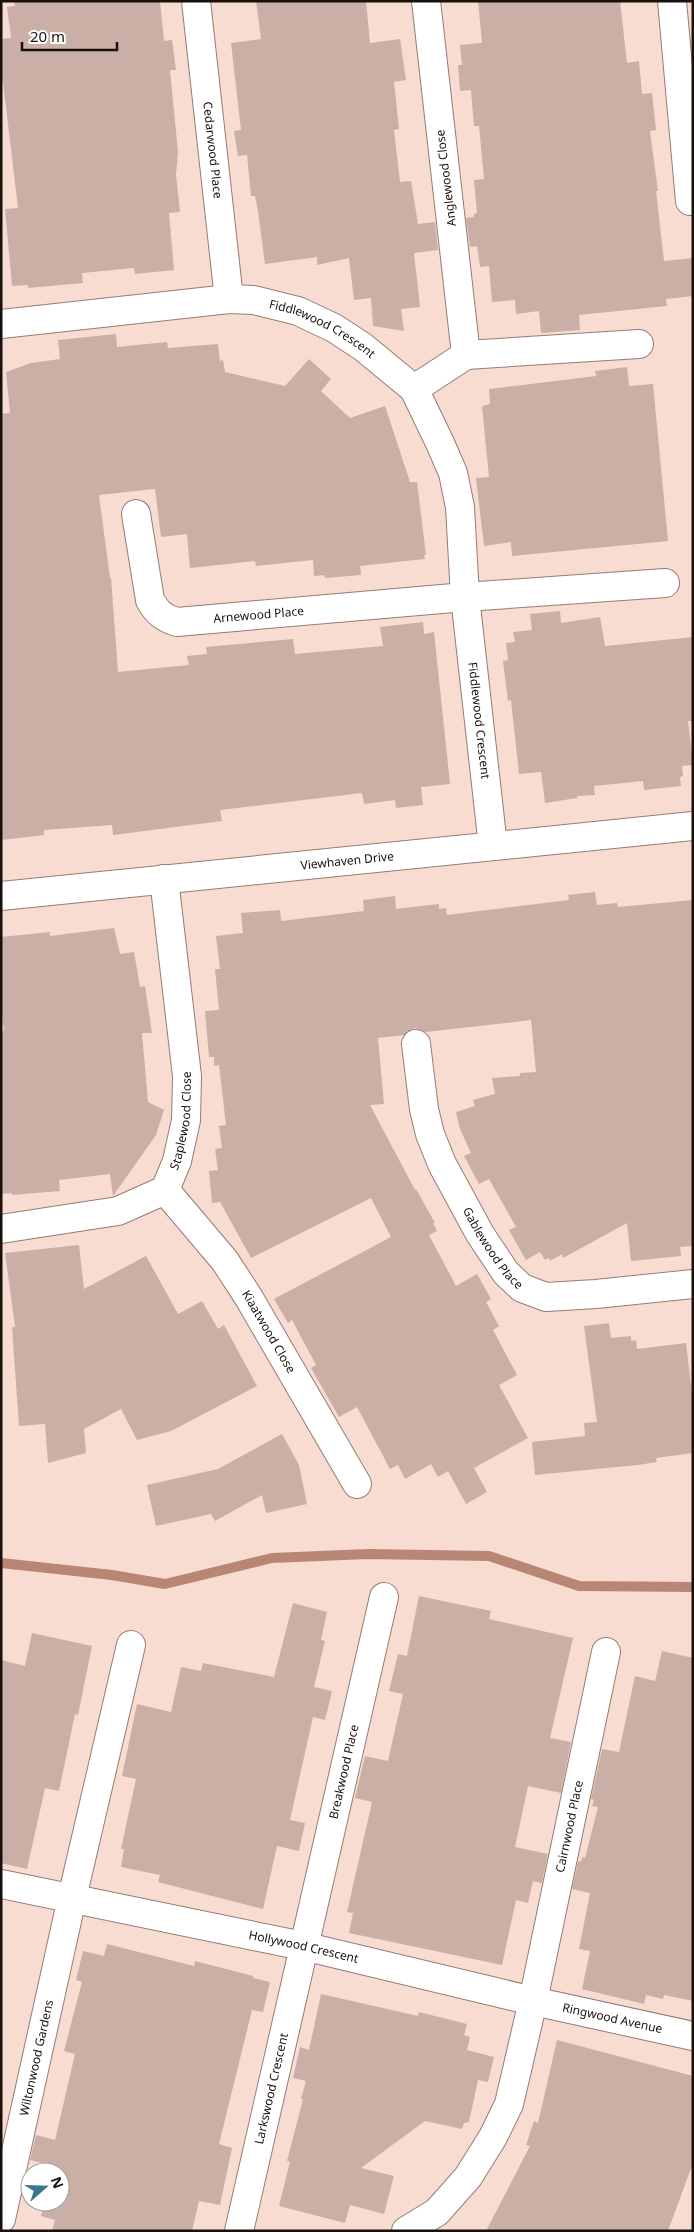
<svg xmlns="http://www.w3.org/2000/svg" width="694" height="2232" viewBox="0 0 694 2232" font-family="'Noto Sans',sans-serif">
<style>
.lines{fill:none;stroke-linecap:round;stroke-linejoin:round}
.stream{stroke:#b88674;stroke-width:10}
.building{fill:#caafa6}
.minor-casing{stroke:#957c73;stroke-width:30}
.minor{stroke:#fff;stroke-width:28}
.labels{text-anchor:middle;stroke-width:4;stroke-linejoin:round;paint-order:stroke}
.street-label{font-size:12px;fill:#19100c;stroke:#fff}
</style>
<rect width="100%" height="100%" fill="#f8dcd2"/>
<g class="lines">
<path class="stream" d="M1 1563 112 1575 165 1584 272 1558 368 1554 489 1556 579 1586 693 1587"/>
</g>
<path class="building" d="M14 1H160L164 41 172 40 176 70H170L178 152 176 175 180 212 169 213 174 270 135 274 134 268 82 273 83 283 28 288V285L12 286 5 209 18 208 3 82H1V39L11 38 7 7 15 6Z
M256 1H366L370 43 400 39 406 80 394 82 399 129 394 130 400 182 411 181 418 224 435 222 438 250 414 253 420 307 401 309 404 331 373 326 371 298 354 300 349 258 317 265V257L265 264 258 211 255 196H251L247 155 238 156 234 131 241 130 231 43 261 39Z
M478 1H620L627 63 639 61 642 94 652 93 656 130 650 131 658 191H656L664 261 693 258V296L666 299 667 306 579 315 580 330 541 333 539 311 516 314 515 300 492 302 489 266 480 267 477 246 470 247 466 218 474 217V214L477 213 474 180 484 179 479 126H474L471 90 460 91 458 65H462L460 45 482 43Z
M116 334 117 347 167 342 168 348 218 344 220 361 223 360 225 372 285 386 309 359 331 379 321 391 350 418 385 406 410 482H417L426 555H424L425 559 360 566 361 575 325 578 324 575 314 576 313 560 256 566 255 561 190 568 187 534 161 537 155 489 99 495 110 578H111L118 672 189 665 187 656 207 654 206 647 293 639 295 654 383 646 380 627 423 622 424 634 434 632 450 784 421 787 423 805 396 808 395 800 364 804 362 793 220 810 222 821 113 835 112 825 44 830V835L1 840V414L10 413 6 372 31 363 60 359 58 340Z
M627 367 629 386 653 384 668 541 512 556 511 542 484 546 476 478 489 477 482 406 490 404 489 389 596 376 595 371Z
M560 611 561 623 600 617 605 646 693 637V721H688L693 765 682 766 683 776 680 777 681 786 644 790 643 781 594 786 595 795 577 796V798L545 803 541 772 519 774 511 700 508 701 503 661 508 660 506 643 515 642 513 632 532 630 530 614Z
M595 892 597 905 617 903 618 907 693 900V1246L680 1247 681 1256 631 1261 627 1223 563 1258 562 1254 550 1261 549 1258 545 1260 540 1252 526 1260 509 1230 516 1227 489 1179 479 1184 464 1156 471 1153 460 1129 456 1112 475 1106 473 1100 495 1094 492 1078 520 1076V1073L536 1072 531 1020 426 1032 415 1028 404 1035 378 1038 384 1104 370 1105 415 1190 416 1189 435 1223H433L437 1231 429 1235 456 1286 477 1274 491 1299 486 1302 499 1326 493 1330 517 1375 499 1385 528 1438 474 1468 487 1492 466 1504 448 1471 438 1477 431 1464 405 1479 398 1465 390 1469 357 1407 339 1417 311 1368 316 1365 292 1320 288 1323 274 1299 391 1237 371 1198 251 1258 220 1202 212 1203 209 1171 218 1170 215 1149 222 1148 219 1126 226 1125 219 1065 214 1066V1057H209L205 1011 219 1010 215 969H220L216 936 243 933 241 913 280 910 281 921 364 911 363 900 395 896 396 909 439 904V909L446 908 447 915 569 900 568 895Z
M114 928 120 954 134 952 140 987 145 986 152 1033H142L148 1102 164 1110 156 1135 113 1196 110 1174 59 1180 60 1191 12 1195V1193L1 1194V1032L4 1031 1 1003V937L50 932V936Z
M79 1245 84 1289 146 1256 178 1314 202 1301 218 1329 224 1325 257 1386 171 1431 137 1440 121 1409 84 1429 86 1453 48 1463 45 1424 19 1426 12 1327H15L5 1253Z
M609 1323 611 1338 631 1336V1341L636 1340 637 1349 686 1343 693 1402V1453L656 1458 657 1462 638 1465 535 1475 532 1442 585 1436 584 1423 597 1422 584 1326Z
M282 1434 299 1465 307 1504 266 1513 262 1495 215 1521 211 1514 156 1526 147 1485 218 1469Z
M419 1596 491 1611 489 1619 573 1638 550 1738 571 1742 561 1793 528 1786 515 1847 548 1854 542 1883 533 1881 528 1903 516 1900 502 1965 349 1933 353 1913 347 1912 372 1802 355 1798 365 1756 388 1761 403 1694 389 1691 398 1654 407 1656Z
M293 1603 327 1612 321 1640 325 1641 314 1687 332 1691 325 1720 313 1717 290 1820 305 1823 299 1851 277 1846 263 1909 158 1882 160 1875 121 1867 124 1849H121L136 1779 122 1776 137 1704 171 1712 181 1667 201 1671 203 1663 274 1677Z
M32 1633 92 1646 78 1715 75 1714 59 1791 45 1788 27 1869 1 1863V1660L25 1666Z
M662 1651 693 1658V2001L664 1995 663 1999 646 1995 644 2004 582 1989 590 1951 579 1949 590 1893 572 1889 578 1861 581 1862 582 1857 585 1858 598 1807 592 1806 594 1800 591 1799 602 1749 619 1752 635 1676 655 1681Z
M107 1944 194 1966 195 1961 253 1976V1978L270 1982 263 2012 252 2010 219 2144 232 2148 220 2205 199 2201 192 2231H52L55 2220 41 2216 44 2204 41 2202H60V2172H49L51 2165 30 2160 36 2135 55 2140 75 2054 64 2051 82 1982 76 1980 83 1951 104 1956Z
M321 1994 418 2016 419 2012 467 2024 464 2035 470 2037 467 2050 494 2057 488 2082 478 2080 469 2122 464 2123 462 2129 425 2121 361 2168 394 2176 384 2214 350 2205 345 2223 279 2206 290 2162 287 2161 303 2099H301L306 2081 293 2078 300 2047 309 2050Z
M557 2040 693 2076V2163L668 2231H486L530 2146 526 2145 534 2121 538 2123Z"/>
<g class="lines">
<defs>
<g id="minor">
<path id="s1" d="M196 1 229 299"/>
<path d="M672 1 690 201"/>
<path id="s2" d="M1 324 229 299 254 300 298 311 334 328 363 347 414 389 440 443 453 473 460 507 465 597 493 846"/>
<path d="M466 355 639 344"/>
<path d="M414 389 466 355 426 1"/>
<path id="s3" d="M136 514 150 600C157 613 164 618 177 622L465 597 665 583"/>
<path id="s4" d="M1 896 693 826"/>
<path id="s5" d="M416 1044 424 1109 430 1134 442 1164 480 1234 506 1273 522 1288 546 1297 596 1294 693 1284"/>
<path id="s6" d="M165 1190 225 1261 249 1298 357 1484"/>
<path id="s7" d="M1 1229 118 1211 165 1190 177 1161 186 1120 187 1076 164 879"/>
<path id="s8" d="M1 1884 303 1946 533 2001 693 2036"/>
<path id="s9" d="M1 2219 72 1898 131 1645"/>
<path id="s10" d="M239 2231 384 1597"/>
<path id="s11" d="M406 2231 437 2212 468 2177 493 2137 509 2104 533 2001 606 1652"/>
</g>
</defs>
<use href="#minor" class="minor-casing"/>
<use href="#minor" class="minor"/>
</g>
<g class="labels">
<g class="street-label">
<text dy="4" stroke="none"><textPath href="#s1" startOffset="150">Cedarwood Place</textPath></text>
<text transform="translate(446 178) rotate(-97)" y="4">Anglewood Close</text>
<text dy="4" stroke="none"><textPath href="#s2" startOffset="329">Fiddlewood Crescent</textPath></text>
<text dy="4" stroke="none"><textPath href="#s3" startOffset="205">Arnewood Place</textPath></text>
<text dy="4" stroke="none"><textPath href="#s2" startOffset="782">Fiddlewood Crescent</textPath></text>
<text dy="4" stroke="none"><textPath href="#s4" startOffset="348">Viewhaven Drive</textPath></text>
<text dy="4" stroke="none"><textPath href="#s7" startOffset="242">Staplewood Close</textPath></text>
<text dy="4" stroke="none"><textPath href="#s5" startOffset="222">Gablewood Place</textPath></text>
<text dy="4" stroke="none"><textPath href="#s6" startOffset="176">Kiaatwood Close</textPath></text>
<text dy="4" stroke="none"><textPath href="#s10" startOffset="471">Breakwood Place</textPath></text>
<text dy="4" stroke="none"><textPath href="#s11" startOffset="451">Cairnwood Place</textPath></text>
<text dy="4" stroke="none"><textPath href="#s8" startOffset="309">Hollywood Crescent</textPath></text>
<text dy="4" stroke="none"><textPath href="#s8" startOffset="626">Ringwood Avenue</textPath></text>
<text dy="4" stroke="none"><textPath href="#s9" startOffset="165">Wiltonwood Gardens</textPath></text>
<text dy="4" stroke="none"><textPath href="#s10" startOffset="146">Larkswood Crescent</textPath></text>
</g>
</g>
<rect width="694" height="2232" fill="none" stroke="#19100c" stroke-width="5"/>
<g transform="translate(45 2187) rotate(70)"><circle r="24" fill="#ffffff" stroke="#a39f9e"/>
<path d="M0-4L9 19L0 12L-9 19Z" fill="#38788c"/>
<text y="-8" font-size="14" font-weight="bold" text-anchor="middle" fill="#19100c">N</text>
</g>
<path d="M22 42v8h95v-8" fill="none" stroke="#19100c" stroke-width="2.5"/>
<text x="30" y="42" font-size="15" fill="#19100c" stroke="#ffffff" stroke-width="4" paint-order="stroke">20 m</text>
</svg>
